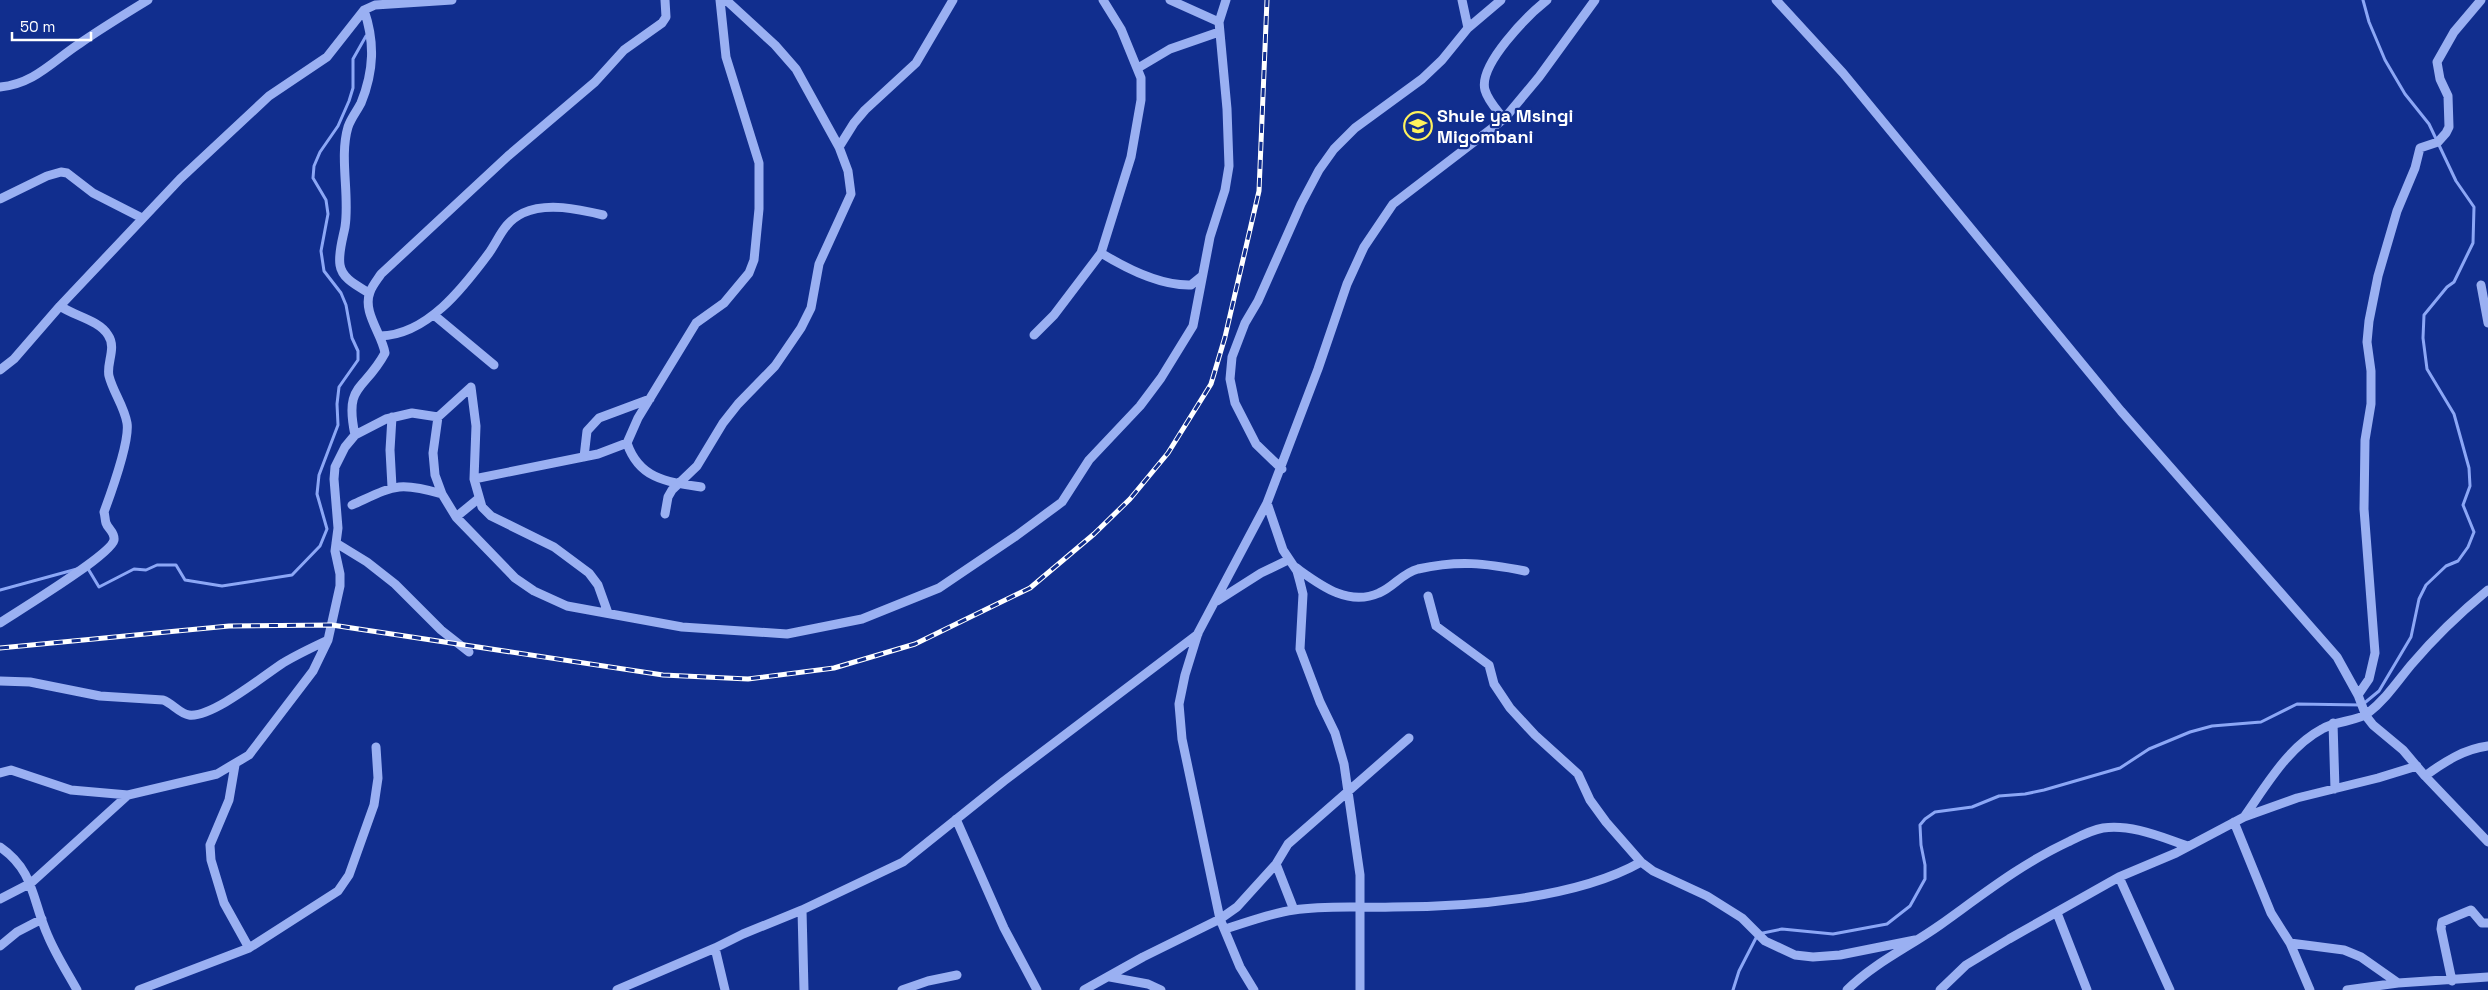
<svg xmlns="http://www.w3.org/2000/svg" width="2488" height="990" viewBox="0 0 2488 990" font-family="'Space Grotesk',sans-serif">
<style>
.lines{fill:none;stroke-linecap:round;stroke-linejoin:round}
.stream{stroke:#8ca7f6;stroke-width:3}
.minor{stroke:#9ab0f2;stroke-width:9}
.rail-casing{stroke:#fff;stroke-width:5}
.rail{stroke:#112e8e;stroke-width:3;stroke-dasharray:9;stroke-linecap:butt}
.labels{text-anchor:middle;stroke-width:4.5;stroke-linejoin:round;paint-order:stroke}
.poi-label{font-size:18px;font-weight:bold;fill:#fff;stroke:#112e8e;text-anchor:start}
</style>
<rect width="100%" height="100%" fill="#112e8e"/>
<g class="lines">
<path class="stream" d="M87 567 99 587 134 569 146 570 157 565H176L185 580 222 586 292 575 320 546 327 529 317 494 319 475 338 425 337 404 339 387 358 360V351L352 338 346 305 341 293 324 271 321 251 328 214 326 200 313 178 314 166 320 152 338 126 349 101 353 88V59L366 36
M0 590 77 569
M1733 990 1739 971 1758 934 1782 929 1833 934 1887 924 1910 906 1925 879V865L1921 845 1920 825 1925 819 1935 812 1972 807 1999 796 2025 794 2044 790 2120 768 2149 749 2190 732 2212 726 2261 722 2297 704 2362 705 2379 691 2411 637 2419 599 2426 585 2446 566 2458 561 2468 547 2474 532 2463 505 2470 486 2469 468 2454 414 2427 369 2423 338 2424 315 2447 287 2454 282 2473 243 2474 207 2456 181 2429 124 2405 94 2385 60 2369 22 2363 0"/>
<path class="minor" d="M1170 0 1219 22
M1462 0 1468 28
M1776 0 1843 73 2121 411 2337 657 2358 695 2366 716 2373 725 2403 750 2425 776 2488 842
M364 10C375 42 374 71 361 103 357 111 351 118 348 127 339 157 350 196 345 227 343 238 338 253 340 265 342 279 358 286 369 293
M1138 68 1170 49 1219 32
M0 87C34 84 53 61 79 44 102 28 125 14 148 0
M1504 119C1497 110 1488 101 1485 90 1478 65 1528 15 1547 0
M839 147 854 123 865 110 916 63 953 0
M0 199 47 176 61 172 67 173 93 193 142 218
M1101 253C1127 269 1160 286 1191 285L1202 276
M2481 285 2488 323
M434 315 494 365
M1034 335 1054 315 1101 253 1131 157 1141 100V78L1121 29 1103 0
M380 336C427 335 463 288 489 253 500 237 504 222 523 213 547 202 578 209 603 215
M0 370 14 359 60 306 180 179 269 96 327 57 364 10 375 5 452 0
M471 387 476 426 474 479 482 507 491 516 554 547 589 573 598 585 608 613
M438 417 433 453 435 475 442 494 456 517 515 578 534 591 567 606 682 627 787 634 862 619 939 588 1016 536 1062 502 1089 460 1140 406 1161 378 1193 326 1210 237 1225 190 1229 166 1227 109 1219 22 1226 0
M355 435C344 383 364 392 385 353 382 334 362 312 370 292 372 286 377 280 381 274L508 156 595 82 624 50 662 23 666 17 665 0
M584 457 587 431 599 418 650 399
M1282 469 1256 444 1235 403 1230 379 1232 357 1245 323 1258 301 1301 204 1319 170 1334 149 1355 128 1422 79 1442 60 1468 28 1501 0
M474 479 598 454 627 443
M392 487 390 450 392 417
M701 487C667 482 639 479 627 443L638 418 696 323 724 303 749 273 754 260 759 209V163L726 57 720 0
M1267 503 1283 550 1297 571 1300 582 1303 594 1300 649 1320 702 1335 733 1344 764 1360 875V990
M352 505C394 486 397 481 442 494
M665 514 668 497 672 490 697 466 723 423 738 404 775 366 801 328 811 308 819 264 851 194 848 171 839 147 796 69 775 45 726 0
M456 517 478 499
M336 543 367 562 395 584 441 630 469 652
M1295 567C1319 584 1347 607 1379 593 1394 587 1402 573 1418 569 1459 560 1484 563 1525 571
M1428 596 1436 626 1489 665 1494 684 1510 708 1535 735 1578 774 1590 800 1606 822 1641 862 1653 871 1707 896 1742 918 1765 941 1795 955 1813 957 1840 955 1915 940
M1217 601 1261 573 1288 560
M0 623C18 611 111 555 114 540 115 532 108 529 106 523 105 520 105 515 104 512 111 493 130 441 127 423 124 406 113 392 109 376 106 363 117 348 108 335 99 320 74 316 60 306
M0 681 30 682 100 696 163 700C172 703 180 714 189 715 212 718 263 676 283 663 298 654 313 647 328 640
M2358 695 2369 679 2375 653 2364 509 2365 440 2371 404V371L2367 342 2369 321 2378 276 2397 211 2415 168 2420 148 2438 142 2446 133 2449 127 2448 96 2440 79 2437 62 2454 32 2481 0
M2333 723 2335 789
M235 765 229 800 210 845 211 860 224 903 249 948
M0 773 11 770 71 790 128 795 217 774 249 755 313 671 328 640 340 586V574L335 551 338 528 334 479 335 467 345 447 355 435 386 419 412 413 438 417 471 387
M2425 776C2444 762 2464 749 2488 746
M2244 817C2266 786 2288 747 2322 729 2335 721 2359 721 2368 713 2386 699 2397 682 2411 665 2434 638 2461 612 2488 590
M956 819 1004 928 1037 990
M2234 822 2271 913 2290 943 2310 990
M0 847C35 871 32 901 48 936 56 955 67 972 77 990
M1276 864 1294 910
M2119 877 2170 990
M0 899 31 883 128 795
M802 910 804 990
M2057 913 2087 990
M1225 929C1248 922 1271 913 1294 910 1327 905 1360 908 1393 907 1467 907 1576 899 1641 862
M2290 943 2344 950 2361 957 2398 983
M0 946 17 932 42 919
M715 948 725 990
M1110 977 1148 984 1161 990
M2452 981 2441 929 2442 922 2471 910 2482 923H2488
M139 990 249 948 338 891 349 875 374 805 378 778 376 747
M617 990 715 948 743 934 802 910 903 862 1004 781 1198 634
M902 990 928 981 957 975
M1084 990 1143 957 1220 919 1237 907 1276 864 1288 844 1409 738
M1254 990 1240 967 1220 919 1182 739 1179 704 1185 675 1198 633 1267 503 1318 369 1347 284 1364 247 1393 204 1504 119 1539 77 1595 0
M1847 990C1874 963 1909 947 1940 925 1982 895 2021 864 2068 842 2078 837 2091 830 2103 828 2132 824 2161 837 2188 846
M1940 990 1966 965 2009 939 2119 877 2176 853 2244 817 2297 798 2378 778 2417 766
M2347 990 2398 983 2488 977"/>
<defs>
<path id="rail" d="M0 648 229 626 332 625 663 675 748 679 834 668 915 644 1030 588 1094 534 1130 499 1168 453 1211 384 1225 337 1259 191 1267 0"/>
</defs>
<use href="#rail" class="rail-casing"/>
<use href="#rail" class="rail"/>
</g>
<defs>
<symbol id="school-ring" viewBox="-11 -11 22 22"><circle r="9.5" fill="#112e8e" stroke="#fff25c" stroke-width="1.5"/><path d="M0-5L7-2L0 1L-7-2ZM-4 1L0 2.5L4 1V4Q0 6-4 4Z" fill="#fff25c"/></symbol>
</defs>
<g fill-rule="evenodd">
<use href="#school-ring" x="1402" y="110" width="32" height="32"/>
</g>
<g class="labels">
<g class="poi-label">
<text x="1437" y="122">Shule ya Msingi<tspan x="1437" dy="21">Migombani</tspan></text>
</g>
</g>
<path d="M12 32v8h79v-8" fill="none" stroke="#ffffff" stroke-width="2.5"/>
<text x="20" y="32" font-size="15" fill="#ffffff" stroke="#112e8e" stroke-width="4" paint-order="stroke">50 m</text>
</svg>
